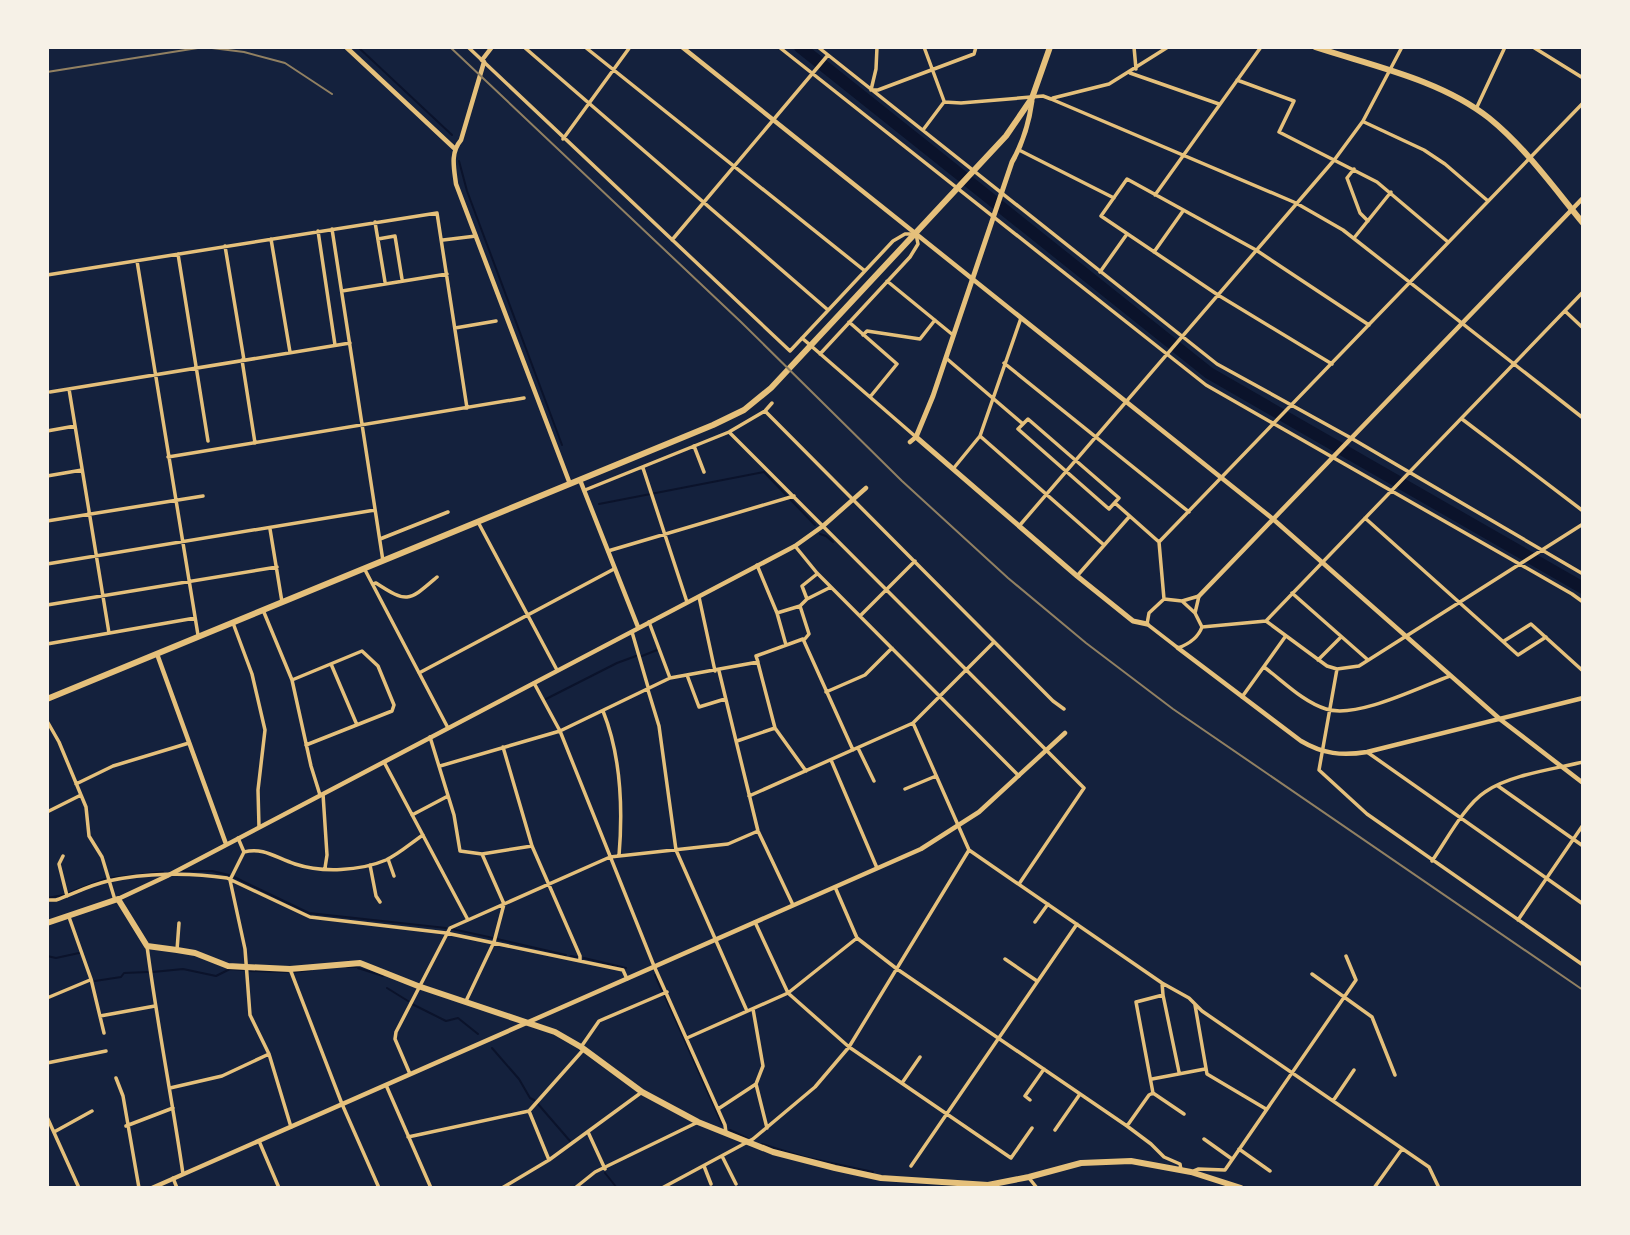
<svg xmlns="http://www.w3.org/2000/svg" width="1630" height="1235" viewBox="0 0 1630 1235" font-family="'Roboto Condensed',sans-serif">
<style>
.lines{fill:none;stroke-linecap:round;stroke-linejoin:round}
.stream{stroke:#0b132b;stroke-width:2}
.river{stroke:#0b132b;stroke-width:12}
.minor{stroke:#e5c07b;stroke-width:3.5}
.tertiary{stroke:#e5c07b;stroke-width:4.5}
.secondary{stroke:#e5c07b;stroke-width:5}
.primary{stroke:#e5c07b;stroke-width:6}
.rail{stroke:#918062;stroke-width:2}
</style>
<rect width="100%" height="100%" fill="#14213d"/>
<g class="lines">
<path class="stream" d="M358 47 452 135
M459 161 467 191 562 445
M599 504 764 472 815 525
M820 534 826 536 833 542
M642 656 657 650
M546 699 617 663 636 656
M183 871H212L229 875
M234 877 309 913 446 928
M110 878 163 872
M69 893 105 879
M47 898 64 895
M452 929 493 938
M497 939 566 955
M47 956 56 958 79 953
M571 956 577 957
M584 958 626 968
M347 967H356
M358 968 383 976
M250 971 287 972
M153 972 183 969 216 976 230 969 243 970
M295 972 311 970
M655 975 662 991
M95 981 121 977 124 973 148 972
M387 988 408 1001
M664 994 722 1124
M412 1004 446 1021 458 1018 478 1034
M492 1048 519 1079 530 1098 534 1100
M538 1104 570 1141
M730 1130 747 1138
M762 1144 804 1157 873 1172
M605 1173 617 1188"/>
<path class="river" d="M800 47 1209 373 1583 588"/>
<path class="minor" d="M468 47 790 351 893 241 905 234H916L918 244 910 257 820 354
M524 47 828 310
M585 47 865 271
M779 47 1206 385 1572 594 1583 602
M818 47 1217 364 1351 438 1583 574
M877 47 876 69 871 90H878L974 54 976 47
M924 47 944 101
M1134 47 1136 69
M1533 47 1583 78
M1130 73 1219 104
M1237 80 1294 101 1279 132 1377 182 1448 242
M1053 98 1109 84 1168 47
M944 102 961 103 1043 96 1051 99 1296 203 1343 230 1583 418
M1476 109 1505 47
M1364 122 1424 150 1445 164 1488 201
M923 130 944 102
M563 139 630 47
M1019 150 1114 198
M1354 169 1347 178 1360 213 1368 221
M1155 195 1261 47
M375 222 385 282
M332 229 383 561
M318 231 335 345
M1354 238 1391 192
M271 239 290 352
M378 239 395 236 402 279
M443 240 476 236
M672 240 828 55
M225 246 244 360
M1154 252 1183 211
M178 254 208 441
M137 261 198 635
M1100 272 1127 234
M47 275 437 213 467 408
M887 281 953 335
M342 291 447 274
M1565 311 1583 328
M849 322 897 364 870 397
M455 328 496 321
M863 335 867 331 920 339 935 320
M802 338 916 437
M946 358 1023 424 1028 419 1119 498 1109 509 1018 429 1023 424
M242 360 255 443
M1004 363 1189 512
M1332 364 1218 295 1101 216 1127 179 1256 250 1369 325
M69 389 109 633
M50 392 350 343
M765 411 1053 701 1064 709
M1462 419 1583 511
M47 431 75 426
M729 432 1084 788 1019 884
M980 436 1104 545
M694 446 704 472
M168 457 524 398
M643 468 687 602
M953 469 980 436 1021 318
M47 476 82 470
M585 490 729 432 765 411 772 403
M1115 503 1159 542 1164 599
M1365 518 1518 655 1546 637
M47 521 203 496
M478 522 557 670
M1020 525 1335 159 1363 121 1402 47
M270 529 282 602
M380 539 448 512
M1159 542 1583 103
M795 546 817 573 1019 776
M608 551 794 496
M47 564 375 510
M757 565 777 613 786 645
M364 568 448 728
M1077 576 1129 517
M373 584 376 583C408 604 409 601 437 577
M1292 593 1368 660
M699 597 715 671
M807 599 802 586 817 574
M1182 601 1195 613 1202 627C1198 638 1189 644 1178 648L1147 624 1149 613 1164 599 1182 601 1199 596 1195 613
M47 605 277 567
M800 606 809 634 804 640
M263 610 292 680 311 766 320 795
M777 613 800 606 807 599 831 587
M860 616 915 561
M1266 621 1327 666 1337 669 1359 666 1583 524
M649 622 670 678
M233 623 252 674 265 730 258 790 259 827
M1202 627 1266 621 1583 292
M632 632 648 687
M1504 641 1531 624 1583 671
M47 644 195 618
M1318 660 1341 637
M758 663 775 728 806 771
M331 664 357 725
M1264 667C1283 681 1303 702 1326 709 1357 719 1420 687 1450 676
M1337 669 1319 770 1367 814 1583 965
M719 671 758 831 793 905
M419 673 614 569
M687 675 699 707 725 699
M292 680 362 651 378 666 394 705 392 711 306 745
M534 683 560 731 654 966 725 1125 726 1133
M648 690 659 726 676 850 747 1011
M826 692 865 675 892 648
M1242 697 1285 637
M603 711C621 756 623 808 619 856
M47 721 59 742 81 795 86 807 89 836 102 857 115 900
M913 723 969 850 1162 983 1189 998 1202 1011 1429 1167 1439 1188
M430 737 454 815 460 851 482 854 532 846
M737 741 775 728
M503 747 532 846 580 956V961
M858 748 874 781
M1367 752 1583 904
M831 760 877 868
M384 762 468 920
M440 766 560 731 670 678 758 662 756 656 803 639 853 750
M76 784 113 766 189 743
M1498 786 1583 846
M905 789 936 776
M323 794 327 855 325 868
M749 796 913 723 994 642
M47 812 81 795
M412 815 448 796
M47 837V846
M238 838 244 852
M63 856 59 864 67 896
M388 859 394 876
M1432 861C1446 841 1465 805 1485 792 1509 775 1554 769 1583 762
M370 865 376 896 380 902
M835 887 857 938 897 969 1127 1126 1151 1144 1164 1157 1180 1164 1181 1170
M47 900H56C73 894 90 885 108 881 145 873 189 872 227 878L310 917 446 933 623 970 627 979
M69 917 91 979 104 1033
M1518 920 1583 825
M755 922 788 993 849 1047 1011 1158 1032 1128
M1035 922 1048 904
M147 946C157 1023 172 1098 183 1174
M177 950 179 923
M1005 959 1037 981
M290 969 342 1104 379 1188
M1312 974 1372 1017 1395 1075
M1162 983 1163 995 1179 1072
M47 998 90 980
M466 1001 494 942 504 904 482 854
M1195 1005 1207 1074 1266 1109
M100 1016 155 1006
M687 1038 788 993 857 938
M581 1047 599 1021 667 992
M47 1063 106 1051
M410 1074 395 1039 396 1032 450 928 610 857 728 844 758 831
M116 1078 123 1096 139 1188
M1152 1079 1205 1069
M902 1083 920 1057
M756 1084 767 1128
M386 1085 431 1188
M170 1088 222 1076 269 1054
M1153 1093 1184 1114
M1030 1100 1025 1096 1044 1069
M1333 1101 1354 1070
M718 1109 756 1084 763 1066 753 1009
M529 1111 549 1160
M47 1117 79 1188
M126 1126 173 1108
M1127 1126 1149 1095 1153 1093 1136 1002 1163 995
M291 1127 269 1054 250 1015 245 949 230 880 244 852C264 847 276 858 295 864 322 873 360 871 386 860 399 854 411 843 423 835
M1055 1130 1080 1094
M54 1132 92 1111
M588 1132 605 1169
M408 1137 529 1111 584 1049
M1204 1139 1232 1159
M259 1141 279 1188
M1239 1149 1270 1171
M722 1156 736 1184
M704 1166 711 1184
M911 1166 1077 924
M1191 1172 1198 1169 1225 1170 1356 980 1346 956
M173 1178 177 1188
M1029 1178 1037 1188
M502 1188 549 1160 642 1092
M575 1188 595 1172 696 1123
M662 1188 753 1139 815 1087 849 1047 969 850
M1374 1188 1402 1149"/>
<path class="tertiary" d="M346 47 454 148
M682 47 1273 519 1501 720 1583 783
M482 60 492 47
M484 62 461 140C450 153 454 168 456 184L570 484
M910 442 916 437
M580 480 638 627
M1199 596 1583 198
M1178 648 1301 741C1323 754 1342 756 1367 752L1583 698
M157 654 226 844
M118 899 167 876 795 546 823 526 866 488
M152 1188 921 849 979 812 1065 733"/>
<path class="secondary" d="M1032 101C1029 123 1023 143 1012 162L933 396 916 437 1077 576 1133 621 1147 624"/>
<path class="primary" d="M1315 47C1373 66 1441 80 1489 118 1525 147 1554 188 1583 223
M47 699 713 425 744 410 771 388 1006 136 1032 98 1050 47
M47 923 118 899 147 946 177 950 195 953 228 966 246 967 290 969 360 963 418 986 555 1032 581 1047 642 1092 698 1122 773 1152 835 1168 881 1178 988 1185 1029 1177 1081 1163 1131 1161 1191 1172 1241 1188"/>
<path class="rail" d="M204 47 244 52 285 63 332 94
M450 47 741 322 902 481 1008 578 1086 643 1173 709 1583 990
M47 72 204 47"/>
</g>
<rect width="1630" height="1235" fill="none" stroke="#f6f1e7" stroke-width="98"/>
</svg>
